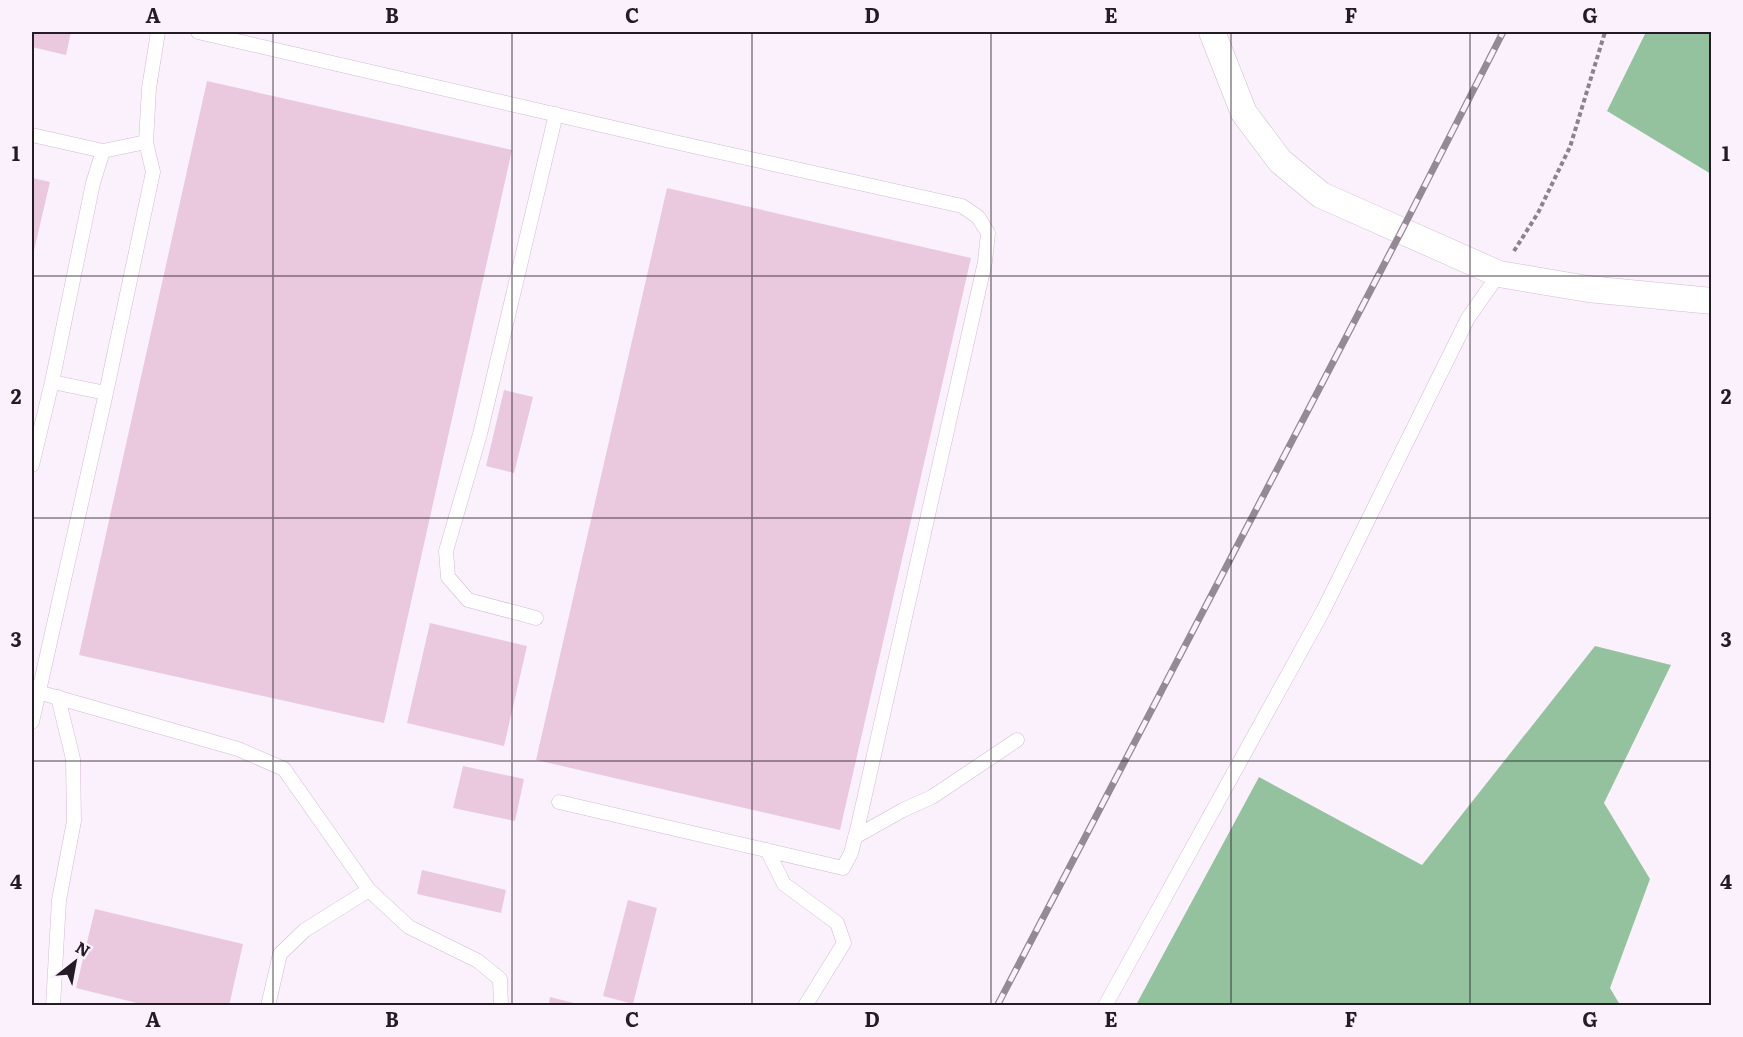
<svg xmlns="http://www.w3.org/2000/svg" width="1743" height="1037" viewBox="0 0 1743 1037" font-family="Literata,serif">
<style>
.forest{fill:#95c29e}
.building{fill:#eac9de}
.lines{fill:none;stroke-linecap:round;stroke-linejoin:round}
.lane-casing{stroke:#d3bad5;stroke-width:15}
.street-casing{stroke:#d3bad5;stroke-width:27}
.path{stroke:#8c828d;stroke-width:4;stroke-dasharray:4.5 3;stroke-linecap:butt}
.lane{stroke:#fff;stroke-width:14}
.street{stroke:#fff;stroke-width:26}
.rail-casing{stroke:#948a95;stroke-width:7}
.rail{stroke:#fbf1fc;stroke-width:4.5;stroke-dasharray:14;stroke-linecap:butt}
.grid{fill:none;stroke:#241b25;stroke-width:1.5;stroke-opacity:0.55}
.neatline{fill:none;stroke:#241b25;stroke-width:2}
.grid-label{font-size:20px;text-anchor:middle;font-weight:bold;fill:#241b25}
</style>
<rect width="100%" height="100%" fill="#fbf1fc"/>
<path class="forest" d="M1646 32H1711V174L1607 111Z
M1595 646 1671 665 1604 803 1650 879 1610 988 1620 1005H1136L1259 777 1422 865Z"/>
<path class="building" d="M32 32H71L66 55 32 47Z
M207 81 512 150 384 723 79 655Z
M32 178 50 182 32 259Z
M667 188 971 258 840 830 536 760Z
M504 390 533 397 514 473 486 466Z
M430 623 527 646 504 746 407 723Z
M463 766 524 779 515 821 453 808Z
M422 870 506 890 501 913 417 894Z
M628 900 657 908 633 1004 603 996Z
M95 909 243 944 229 1006H149L76 988Z
M550 997 582 1005 581 1006H549Z"/>
<g class="lines">
<defs>
<path id="lane" d="M198 32 679 143 962 206 978 217 988 233 985 262 858 826 851 853 843 868 559 802
M32 135 103 151 146 142
M52 382 106 393
M32 465 52 382 93 183 103 151
M536 618 468 600 448 577 446 551 480 434 556 114
M38 692 238 749 284 769 369 890 409 927 478 961 500 979 501 1006
M32 722 106 393 153 172 146 142 149 88 158 32
M855 837 903 810 932 797 1017 740
M767 850 784 884 837 923 844 943 805 1006
M53 1006 59 900 74 821 73 759 58 697
M268 1006 280 954 305 930 369 890
M1105 1006 1323 611 1468 318 1499 274"/>
<path id="street" d="M1212 32 1244 113 1280 161 1321 195 1499 274 1588 289 1712 301"/>
</defs>
<use href="#lane" class="lane-casing"/>
<use href="#street" class="street-casing"/>
<path class="path" d="M1514 251 1538 213 1570 147 1605 32"/>
<use href="#lane" class="lane"/>
<use href="#street" class="street"/>
<defs>
<path id="rail" d="M997 1006 1401 232 1503 32"/>
</defs>
<use href="#rail" class="rail-casing"/>
<use href="#rail" class="rail"/>
</g>
<path class="grid" d="M273 32V1006M512 32V1006M752 32V1006M991 32V1006M1231 32V1006M1470 32V1006M32 276H1712M32 518H1712M32 761H1712"/>
<rect width="1743" height="1037" fill="none" stroke="#fbf1fc" stroke-width="66"/>
<g transform="translate(75 962) rotate(31)" stroke="#fbf1fc" stroke-width="4.5" paint-order="stroke">
<path d="M0-4.5L10 22L0 15L-10 22Z" fill="#241b25"/>
<text y="-9" font-size="16" font-weight="bold" text-anchor="middle" fill="#241b25">N</text>
</g>
<rect x="33" y="33" width="1677" height="971" class="neatline"/>
<g class="grid-label">
<text x="153" y="23">A</text>
<text x="392" y="23">B</text>
<text x="632" y="23">C</text>
<text x="872" y="23">D</text>
<text x="1111" y="23">E</text>
<text x="1351" y="23">F</text>
<text x="1590" y="23">G</text>
<text x="16" y="161">1</text>
<text x="1726" y="161">1</text>
<text x="16" y="404">2</text>
<text x="1726" y="404">2</text>
<text x="16" y="647">3</text>
<text x="1726" y="647">3</text>
<text x="16" y="889">4</text>
<text x="1726" y="889">4</text>
<text x="153" y="1027">A</text>
<text x="392" y="1027">B</text>
<text x="632" y="1027">C</text>
<text x="872" y="1027">D</text>
<text x="1111" y="1027">E</text>
<text x="1351" y="1027">F</text>
<text x="1590" y="1027">G</text>
</g>
</svg>
